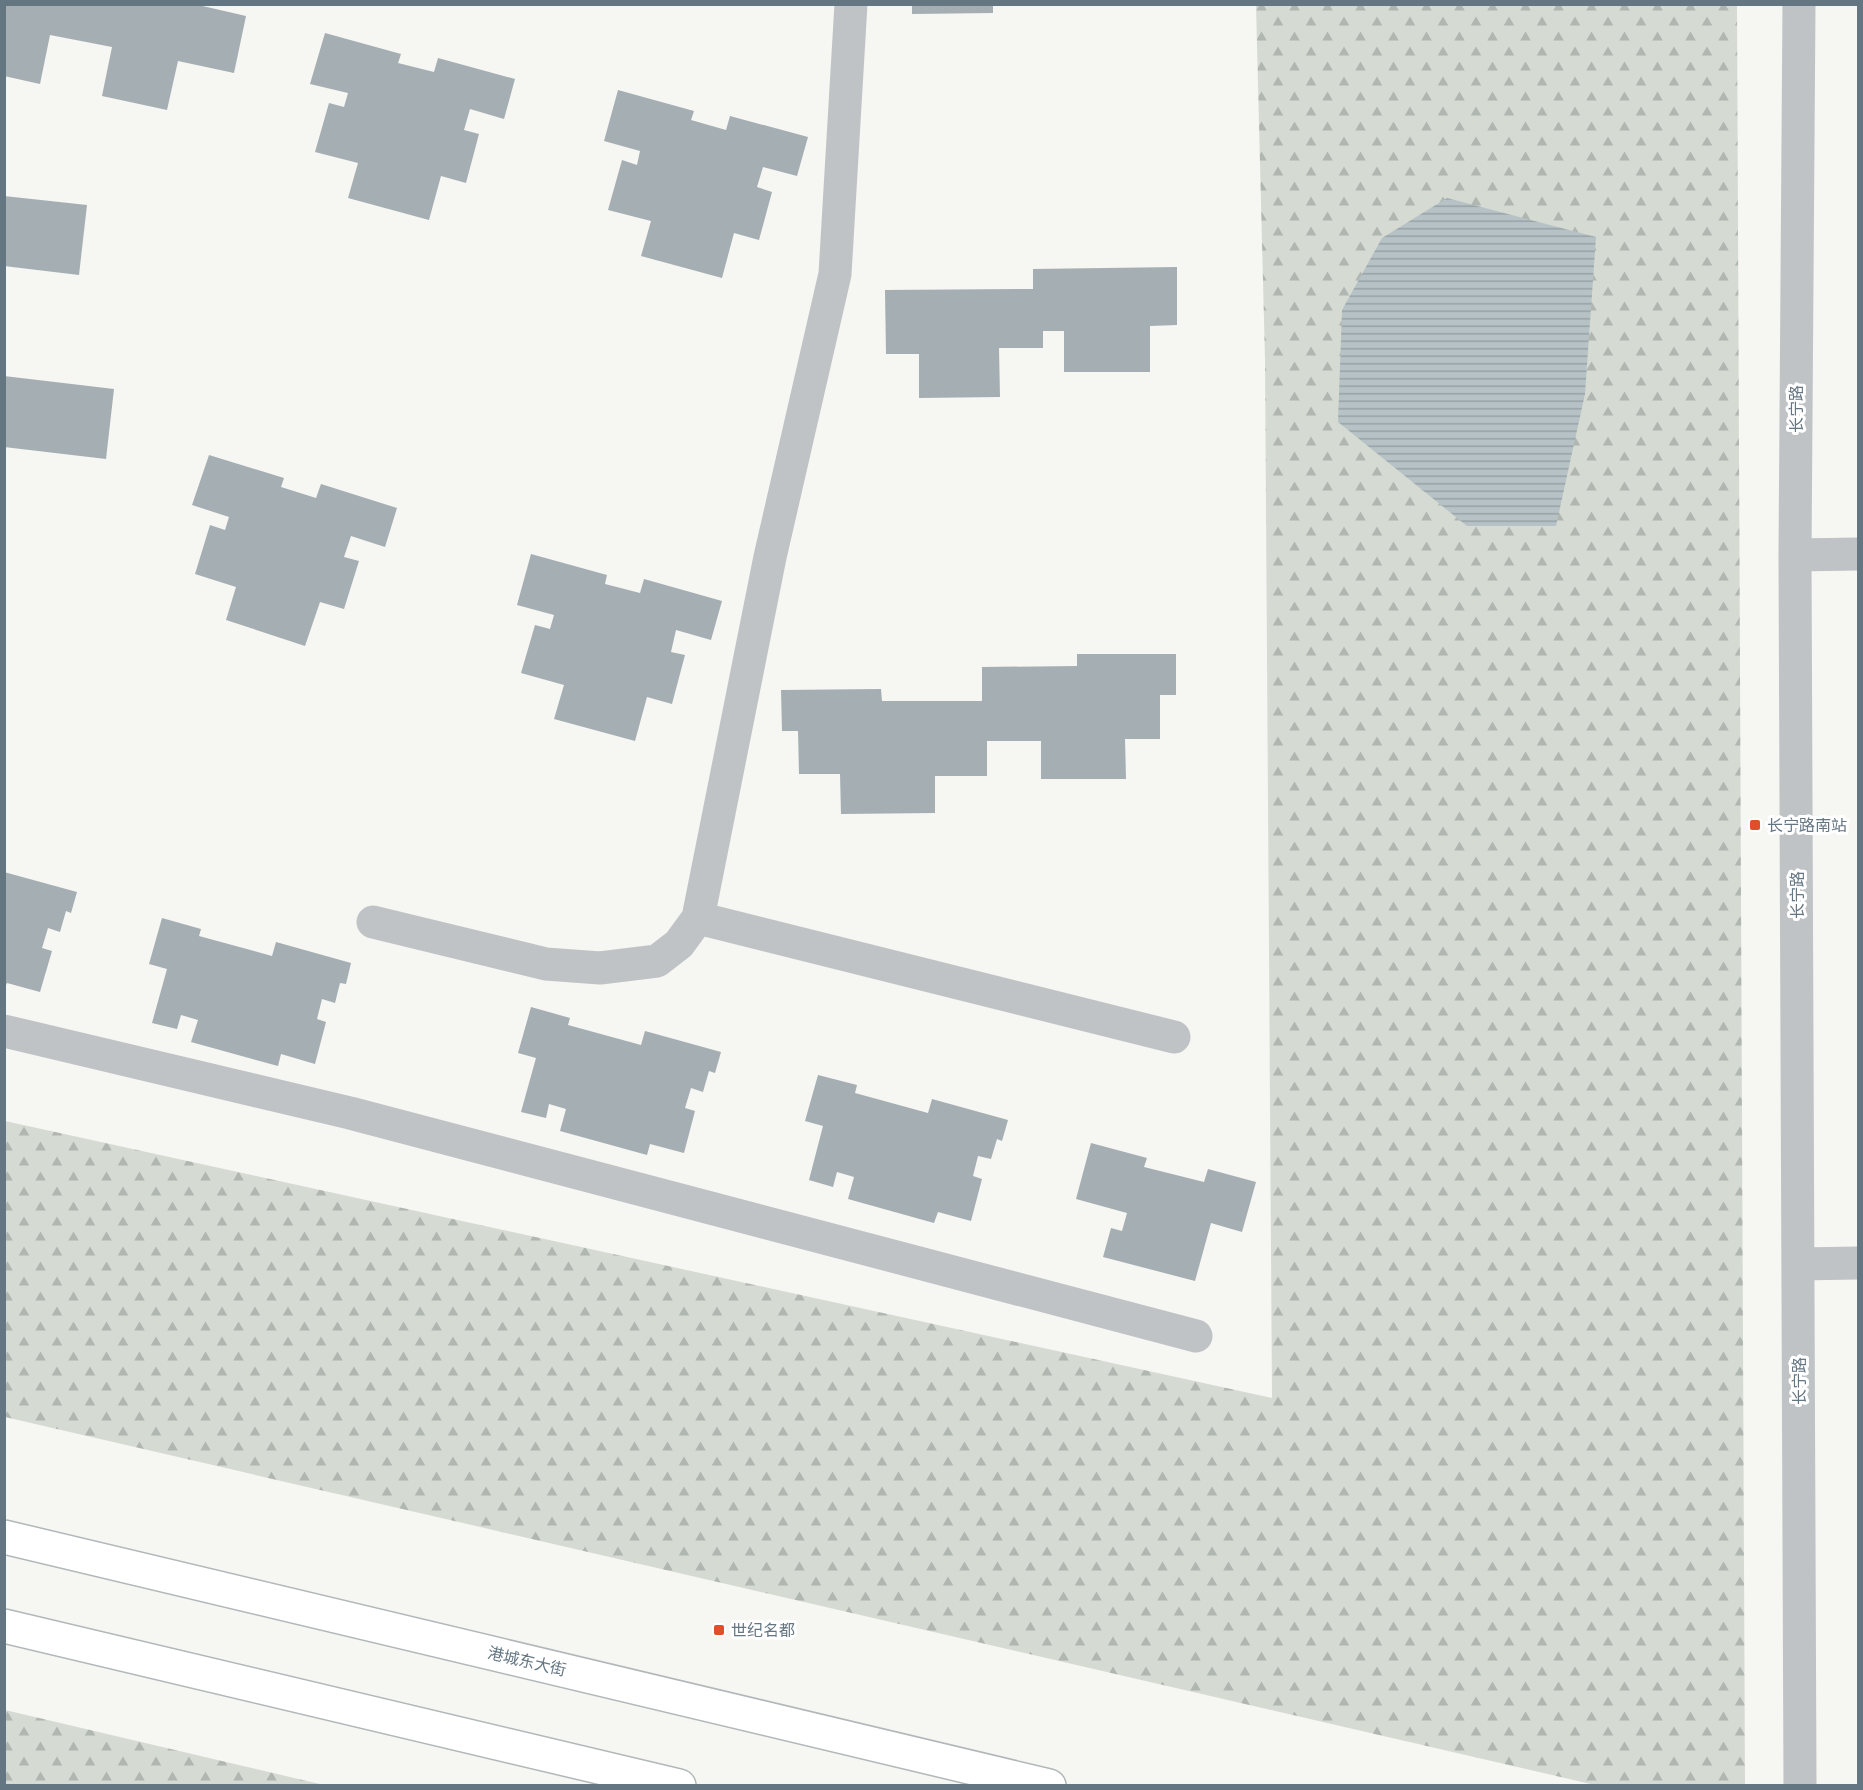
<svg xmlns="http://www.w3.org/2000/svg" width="1863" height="1790" viewBox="0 0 1863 1790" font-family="Montserrat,'Noto Sans SC',sans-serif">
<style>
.forest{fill:url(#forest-firs)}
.water{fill:url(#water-rules)}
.building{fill:#a5aeb3}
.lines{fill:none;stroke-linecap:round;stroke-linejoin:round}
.major-casing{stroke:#b2b7ba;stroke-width:36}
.minor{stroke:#bfc3c6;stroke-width:33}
.major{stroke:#fff;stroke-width:33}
.poi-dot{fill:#df5029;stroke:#fff;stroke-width:2}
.labels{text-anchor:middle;stroke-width:6;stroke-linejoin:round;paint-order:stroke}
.street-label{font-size:16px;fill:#657683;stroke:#fff}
.poi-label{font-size:16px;fill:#657683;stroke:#fff;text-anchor:start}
</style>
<defs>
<pattern id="forest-firs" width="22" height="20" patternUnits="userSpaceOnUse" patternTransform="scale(1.5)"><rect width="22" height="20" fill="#d5dbd2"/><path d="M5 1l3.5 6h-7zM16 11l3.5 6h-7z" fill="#b0b6b0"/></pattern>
<pattern id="water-rules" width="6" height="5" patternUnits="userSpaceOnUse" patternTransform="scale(1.5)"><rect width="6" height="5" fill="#b6c2c6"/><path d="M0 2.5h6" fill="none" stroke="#98a2a6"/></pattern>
</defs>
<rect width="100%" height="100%" fill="#f6f6f2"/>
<path class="forest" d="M1256 5H1737L1745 1785H1595L5 1417V1121L1272 1398 1265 360Z
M4 1710H5L324 1785H5Z"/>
<path class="water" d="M1447 198 1596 237 1585 394 1556 526H1467L1338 422 1342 310 1382 238Z"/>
<path class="building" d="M4 4H194L246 16 234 73 178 61 167 110 102 96 112 47 50 35 40 84 4 76Z
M912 4H993V13L912 14Z
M325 33 401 54 398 63 434 72 438 58 515 79 504 119 470 109 464 130 479 134 466 183 441 176 429 220 348 198 358 163 315 152 329 103 344 107 348 93 310 84Z
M618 90 694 111 691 120 726 130 730 116 808 137 797 176 763 167 757 187 772 192 759 240 734 233 722 278 641 256 651 221 608 210 622 160 637 165 640 151 604 141Z
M4 196 87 205 79 275 4 266Z
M1177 267V325L1150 326V372H1064V331H1043V348H999L1000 397 919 398V354H886L885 290 1033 289V269Z
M4 376 114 389 106 459 4 447Z
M209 455 284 478 281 487 316 498 321 484 397 508 385 547 351 536 344 557 359 561 344 609 320 602 305 646 226 620 236 587 195 574 210 525 225 530 229 517 192 505Z
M531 554 607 575 605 584 640 593 644 579 722 601 711 640 676 630 671 652 685 655 672 704 647 697 635 741 554 719 564 685 521 673 535 625 550 629 554 615 517 605Z
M1077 654H1176V695H1160V739H1125L1126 779H1041V741H987V776H935V813L841 814 840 774H799L798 731H782L781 690 881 689 882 701H982V667L1077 666Z
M4 872 77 892 71 913 66 911 60 932 48 928 42 948 52 951 40 992 7 983 4 989Z
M162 918 201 929 199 936 272 956 276 942 351 963 346 984 340 983 335 1003 322 999 317 1019 326 1022 315 1064 281 1054 278 1066 191 1042 198 1020 181 1015 177 1029 152 1023 167 969 149 964Z
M531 1007 570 1018 568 1025 641 1045 645 1031 721 1052 715 1073 709 1071 703 1092 691 1088 685 1108 695 1111 684 1153 650 1144 647 1155 560 1131 566 1109 549 1104 546 1118 521 1112 536 1058 518 1053Z
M818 1075 857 1085 855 1093 928 1113 932 1099 1008 1120 1002 1141 997 1139 991 1159 978 1156 973 1176 982 1179 971 1221 938 1212 934 1223 848 1199 854 1177 837 1172 833 1187 809 1180 823 1126 805 1121Z
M1091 1143 1147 1158 1144 1167 1204 1182 1208 1169 1256 1182 1242 1232 1211 1223 1195 1281 1103 1257 1111 1228 1122 1231 1127 1213 1076 1199Z"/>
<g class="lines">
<defs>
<path id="major" d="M4 1537 1049 1786
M4 1626 679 1786"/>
</defs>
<use href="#major" class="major-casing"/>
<path class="minor" d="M1799 4 1795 555 1800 1786
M1795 555 1858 554
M698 918 770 557 835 274 851 4
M373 922 546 964 600 968 657 961 679 944 698 918 1174 1037
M4 1031 350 1113 1196 1336
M1798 1264 1858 1263"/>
<use href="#major" class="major"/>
</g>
<g class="poi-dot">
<rect x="1749" y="819" width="12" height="12" rx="3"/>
<rect x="713" y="1624" width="12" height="12" rx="3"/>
</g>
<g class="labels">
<g class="street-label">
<text transform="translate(1796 409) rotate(-90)" y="6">长宁路</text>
<text transform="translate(1797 895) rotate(-90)" y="6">长宁路</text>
<text transform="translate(1799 1381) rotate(-90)" y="6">长宁路</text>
<text transform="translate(527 1661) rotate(13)" y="6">港城东大街</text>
</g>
<g class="poi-label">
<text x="1767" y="831">长宁路南站</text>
<text x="731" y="1636">世纪名都</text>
</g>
</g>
<rect width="1863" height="1790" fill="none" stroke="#657683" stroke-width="12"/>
</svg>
